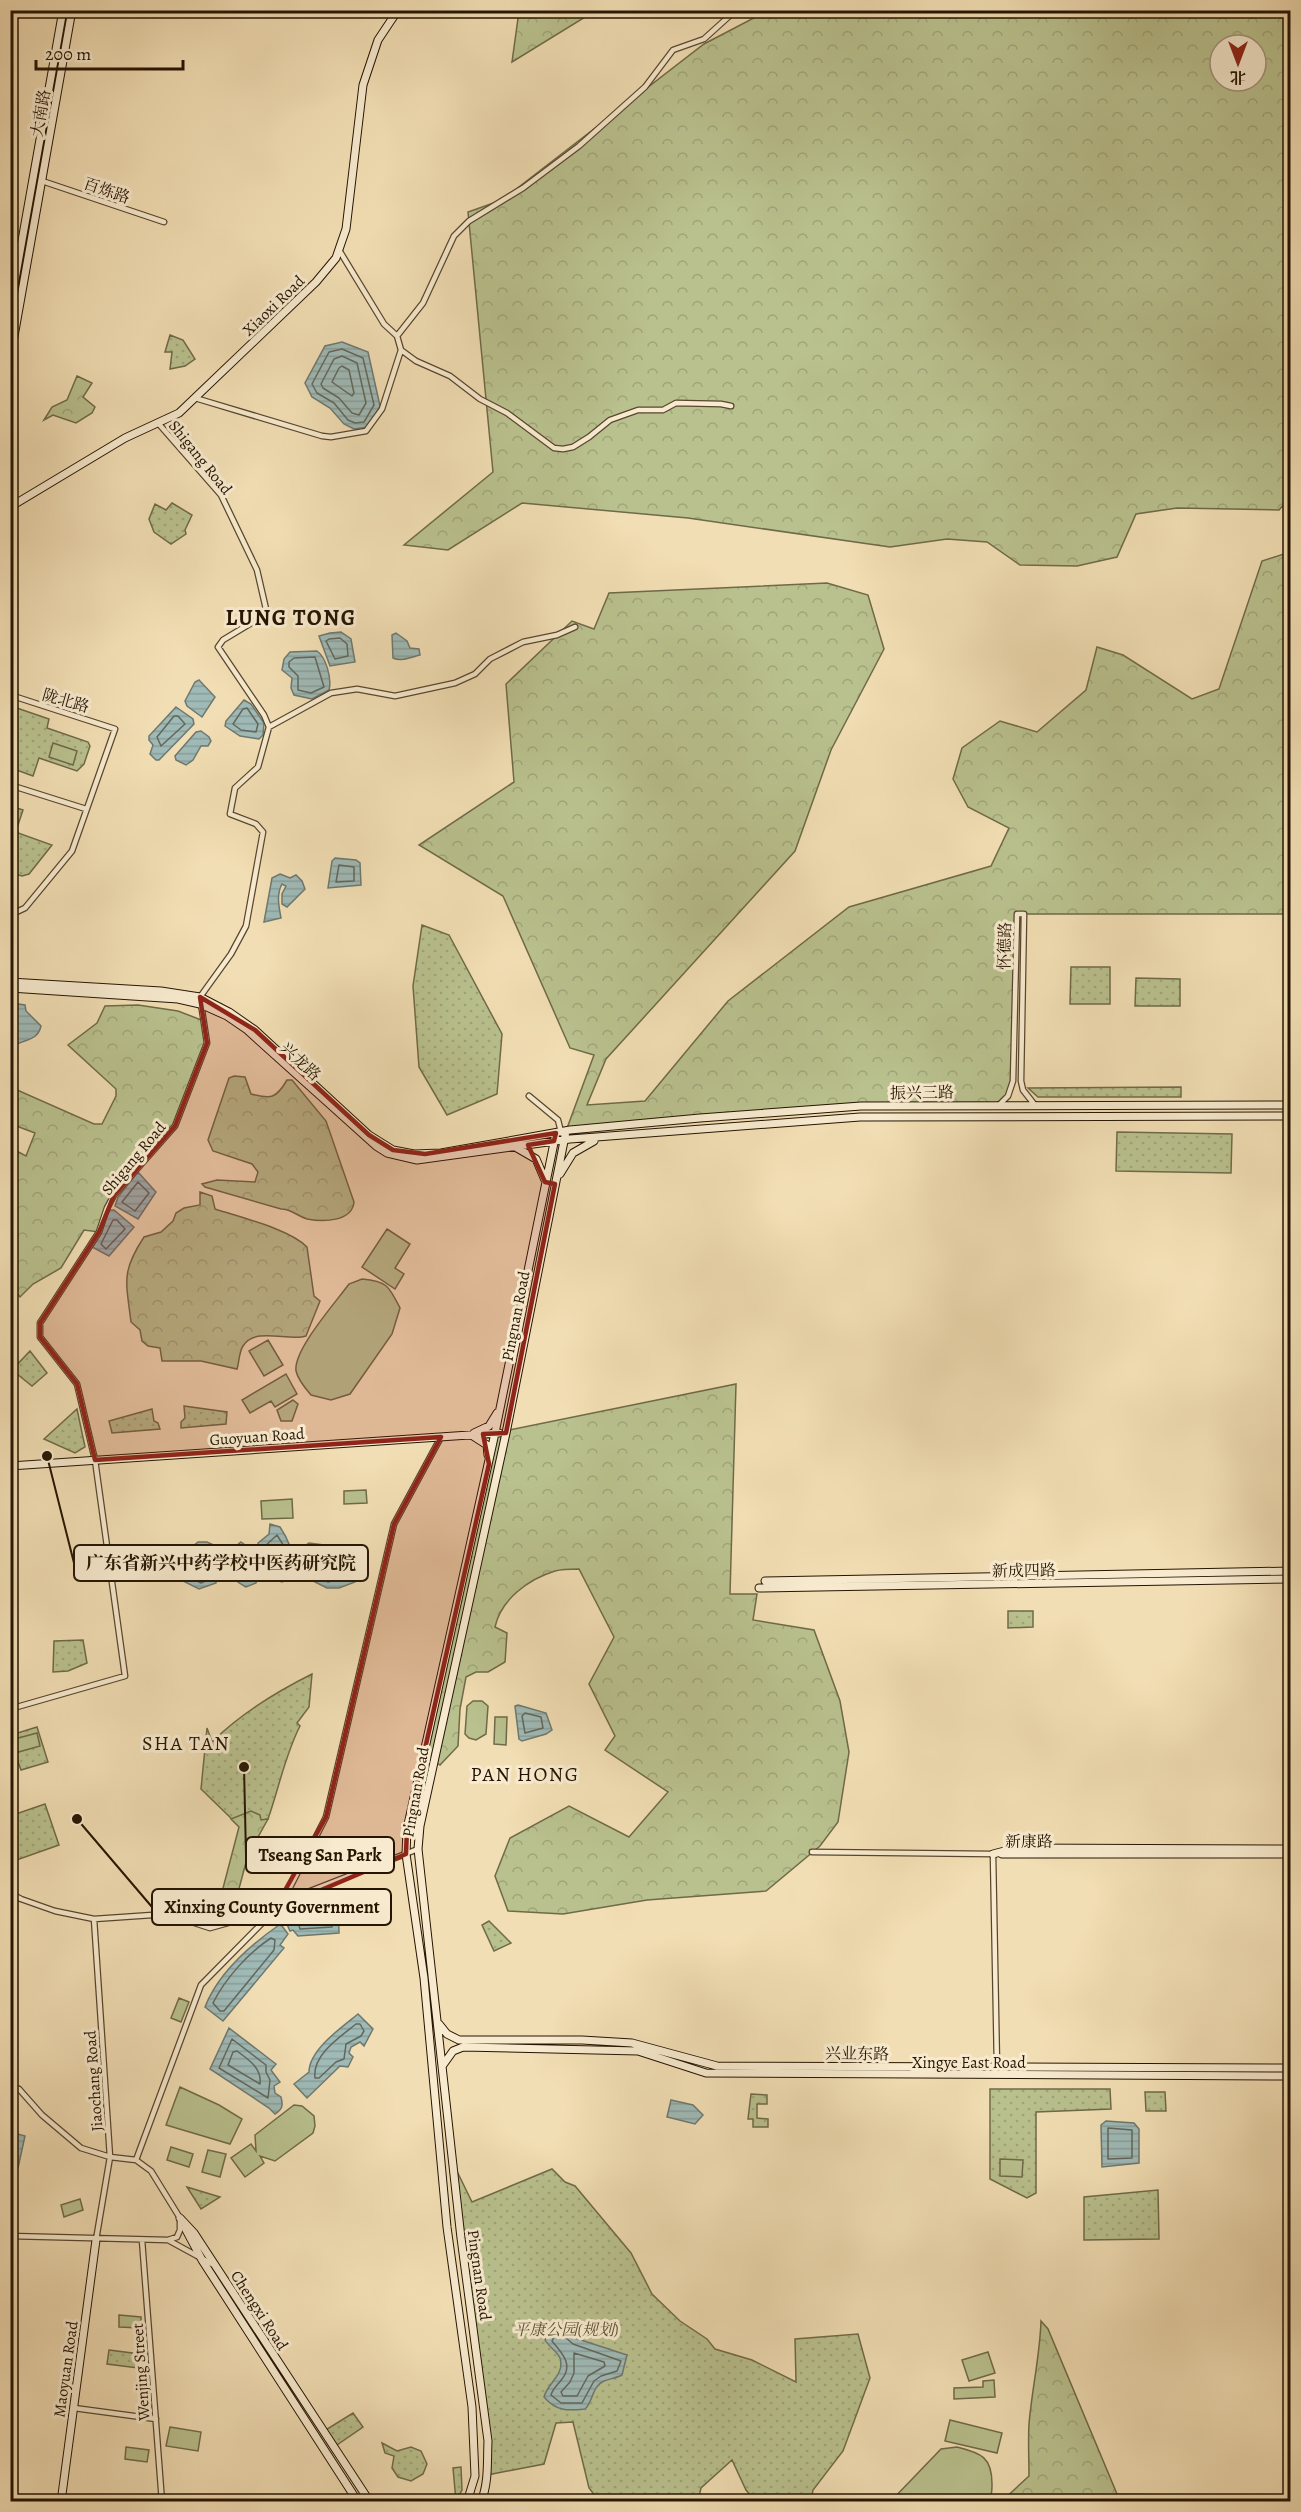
<svg xmlns="http://www.w3.org/2000/svg" width="1301" height="2512" viewBox="0 0 1301 2512" font-family="Alegreya,'Noto Serif SC',serif">
<style>
.grass{fill:url(#grass-dots);stroke:#6f6a48;stroke-width:1.5}
.forest{fill:url(#forest-crowns);stroke:#6f6a48;stroke-width:1.5;fill-rule:evenodd}
.garden{fill:#b9c18e;stroke:#6f6a48;stroke-width:1.5}
.water{fill:url(#water-rules);stroke:#6e786f;stroke-width:1.5}
.lines{fill:none;stroke-linecap:round;stroke-linejoin:round}
.shore{stroke:#62675c;stroke-width:1.5}
.street-casing{stroke:#58462e;stroke-width:7}
.secondary-casing{stroke:#251402;stroke-width:9}
.street{stroke:#f7eace;stroke-width:4.5}
.secondary{stroke:#f7eace;stroke-width:7}
.marked{fill:#8f2418;fill-opacity:0.2;stroke:#8f2418;stroke-width:4.5;stroke-linejoin:round}
.labels{text-anchor:middle;stroke-width:6;stroke-linejoin:round;paint-order:stroke}
.street-label{font-size:16px;fill:#251402;stroke:#f7eace}
.park-label{font-size:16px;font-style:italic;fill:#595133;stroke:#f7eace}
.quarter-label{font-size:20px;letter-spacing:1.5px;fill:#251402;stroke:#f7eace}
.district-label{font-size:22px;font-weight:bold;letter-spacing:1.5px;fill:#251402;stroke:#f7eace}
.leader{fill:none;stroke:#251402;stroke-width:2}
.callout-dot{fill:#251402;stroke:#f7eace;stroke-width:2}
.callout{fill:#f7eace;stroke:#251402;stroke-width:2}
.callout-label{font-size:18px;text-anchor:middle;font-weight:bold;fill:#251402}
</style>
<defs>
<pattern id="grass-dots" width="8" height="8" patternUnits="userSpaceOnUse" patternTransform="scale(1.5)"><rect width="8" height="8" fill="#b9c18e"/><path d="M2 2h.1M6 6h.1" fill="none" stroke="#9fa579" stroke-width="1.8" stroke-linecap="round"/></pattern>
<pattern id="forest-crowns" width="20" height="18" patternUnits="userSpaceOnUse" patternTransform="scale(1.5)"><rect width="20" height="18" fill="#b9c18e"/><path d="M2 6a3 3 0 1 1 6 0M12 15a3 3 0 1 1 6 0" fill="none" stroke="#9fa579"/></pattern>
<pattern id="water-rules" width="6" height="5" patternUnits="userSpaceOnUse" patternTransform="scale(1.5)"><rect width="6" height="5" fill="#9fbab7"/><path d="M0 2.5h6" fill="none" stroke="#899f9c"/></pattern>
</defs>
<rect width="100%" height="100%" fill="#f2deb4"/>
<filter id="stains"><feTurbulence type="fractalNoise" baseFrequency=".00333" numOctaves="4"/><feColorMatrix values="0 0 0 0 .2 0 0 0 0 .09 0 0 0 0 .02 0 0 0 .5 -.17"/></filter>
<radialGradient id="worn" r=".72"><stop offset=".6" stop-color="#630" stop-opacity="0"/><stop offset="1" stop-color="#630" stop-opacity=".3"/></radialGradient>
<path class="grass" d="M170 335 183 340 195 359 185 366 170 369 172 352H165Z
M172 503 192 515 185 530 186 534 171 544 154 532 149 519 155 504 166 510Z
M11 706 49 719 47 728 88 742 90 746 84 764 77 771 39 758 33 776 11 768Z
M11 806 23 810 17 828 18 833 52 845 29 874 22 876 11 873Z
M422 925 449 935 502 1034 497 1094 447 1115 419 1067 413 986Z
M1071 967H1110V1004H1070Z
M1136 978 1180 979V1006H1135Z
M1181 1087V1097H1038L1028 1088Z
M1117 1132 1232 1134 1231 1173 1116 1171Z
M30 1351 47 1373 32 1386 12 1370Z
M184 1406 227 1412 226 1424 181 1428V1422L185 1418Z
M77 1409 85 1447 75 1453 44 1439Z
M152 1409 154 1421 158 1423 160 1429 112 1433 109 1421Z
M1008 1611H1033V1627L1008 1628Z
M83 1640 87 1663 68 1671 53 1672 54 1641Z
M312 1674 309 1707 297 1723 300 1726C285 1755 279 1788 268 1819L239 1826 201 1789 207 1728 212 1742C241 1713 276 1692 312 1674Z
M37 1727 48 1762 21 1770 17 1759 11 1761V1735Z
M45 1804 59 1845 11 1862 10 1816Z
M489 1921 511 1943 494 1951 482 1925Z
M990 2089H1110L1111 2109 1036 2112V2193L1027 2198 990 2179Z
M1145 2092H1165L1166 2111H1146Z
M751 2094 767 2095V2104H757V2118L768 2119V2127H753V2119H748Z
M452 2161 472 2202 552 2169 565 2182 575 2186 631 2253 652 2294 680 2321 707 2339 715 2349 752 2360 796 2382 795 2339 858 2334 870 2378 843 2451 813 2490 811 2501H755L746 2490 732 2460 701 2488 698 2501H599L589 2488 573 2422 556 2423 544 2464 487 2475 488 2441Z
M187 2187 220 2197 201 2209Z
M1158 2190 1159 2239 1084 2240V2197Z
M109 2350 140 2354 138 2368 107 2364Z
M353 2413 363 2427 334 2447 324 2431Z
M382 2443 397 2451 411 2447 421 2451 427 2464 423 2474 411 2481 398 2477 392 2468 394 2456 385 2453Z
M461 2467 462 2490 456 2501 453 2468Z"/>
<path class="forest" d="M911 10 1290 11V498L1279 510 1177 508 1136 514 1117 557 1077 566 1020 565 987 542 947 539 890 547 688 518 522 503 448 550 404 545 493 472 468 212 502 200 704 44 767 11H894L907 17ZM1220 45H1256V81H1220Z
M519 11V10L595 11 512 62Z
M77 376 92 383 83 397 95 407 92 413 76 423 53 415 44 420 52 407 67 400Z
M1290 552V914H1017L1012 1086 1000 1104 850 1108 566 1131 594 1055 570 1048 503 896 419 845 514 782 506 684 572 621 594 629 609 593 827 583 868 595 884 649 831 750 795 851 606 1059 587 1105 645 1101 728 1001 849 907 991 866 1009 828 968 807 953 779 962 748 1000 721 1037 732 1086 690 1097 647 1123 655 1192 699 1219 689 1262 561Z
M138 1005 178 1011 204 1021 207 1043 175 1126 114 1195 99 1232 84 1230 61 1268 33 1284 20 1297 11 1286V1148L26 1156 35 1133 11 1124V1103L15 1089 94 1124H102L116 1096V1089L68 1045 97 1023 105 1006Z
M234 1076 245 1077 251 1094C271 1099 276 1099 287 1080H292L326 1121 354 1202C352 1222 323 1222 307 1219 297 1216 292 1209 281 1209L205 1187 202 1184 217 1180 255 1182 258 1172 252 1164 213 1151 208 1140 229 1078Z
M200 1192 212 1196 215 1209C239 1217 290 1229 307 1247L314 1296 320 1301 306 1336C289 1342 256 1326 243 1346 239 1352 239 1363 237 1369L201 1361H162L160 1348 148 1346 142 1341 140 1330 131 1322C126 1281 121 1272 144 1237L161 1232 173 1221 176 1213 184 1208 200 1205Z
M736 1384 730 1594H757L753 1620 814 1630 840 1701 849 1752 838 1822 820 1846 766 1891 647 1900 563 1914 508 1911 495 1876 510 1838 569 1806 629 1837 668 1792 605 1750 615 1736 589 1684 614 1637 579 1569C572 1569 562 1569 555 1571 529 1579 501 1599 495 1627L507 1633 505 1662 488 1672H476L466 1677 460 1709 458 1746 440 1765 424 1754 495 1433Z
M251 1811 260 1815 261 1820 268 1819 248 1855 237 1896 222 1892 239 1827 231 1819Z
M1041 2321 1048 2329 1117 2494 1230 2496 1231 2501H1002L1029 2476C1029 2459 1028 2441 1029 2424 1032 2389 1040 2355 1041 2321Z"/>
<path class="garden" d="M53 743 77 751 73 765 49 757Z
M387 1229 410 1244 395 1268 404 1274 395 1289 362 1267Z
M362 1279C387 1281 389 1286 400 1308L392 1334 350 1394 331 1400 311 1395C305 1388 298 1380 296 1371 293 1350 336 1302 349 1284Z
M268 1340 283 1365 264 1376 249 1351Z
M286 1374 297 1394 275 1407 271 1401 250 1413 242 1400Z
M293 1400 298 1404 292 1421H281L277 1410Z
M366 1490 367 1503 344 1504V1491Z
M292 1499 293 1518 262 1519 261 1501Z
M473 1701H482L488 1706 486 1734 476 1740 469 1738 465 1734 467 1706Z
M495 1717H507L506 1745 494 1744Z
M37 1733 40 1746 15 1753 11 1740Z
M179 1998 189 2002 181 2022 171 2018Z
M180 2087 219 2105 242 2119 230 2144 166 2125Z
M294 2105 302 2106 314 2116 315 2126 313 2133 275 2161 260 2156 264 2163 245 2177 231 2158 251 2144 256 2151 255 2135Z
M171 2147 193 2154 189 2167 167 2160Z
M208 2150 226 2154 220 2177 202 2172Z
M1000 2159 1023 2160 1022 2177 1000 2176Z
M80 2199 83 2210 64 2217 61 2205Z
M119 2315 141 2317V2328L119 2327Z
M988 2352 995 2373 969 2381 962 2360Z
M994 2380 995 2397 954 2399V2388L983 2387V2381Z
M950 2420 1002 2433 997 2453 945 2441Z
M170 2427 201 2432 198 2451 166 2446Z
M126 2447 149 2450 147 2462 125 2459Z
M957 2447C981 2453 992 2457 992 2484 992 2491 992 2496 987 2501H891L941 2449Z"/>
<path class="water" d="M342 342 368 352 380 406 369 427 354 429 344 424 330 408 312 397 305 383 325 346Z
M330 633 341 632 351 639 355 662 330 666 319 636Z
M396 633 407 641 410 648 419 649 420 655C412 657 401 662 393 658L392 635Z
M317 651C326 657 332 679 329 690L312 699 294 695 291 688 292 678 282 670 284 659 290 652Z
M199 680 215 697 202 717 187 706 185 701 195 682Z
M244 700 251 704 264 723 263 735 259 739 240 736 225 726 226 721Z
M176 707 193 719 194 724 159 760H156L150 754 153 745 149 740V736Z
M201 731 209 737 211 741 208 746H201L193 760 186 765 176 760 175 756 196 732Z
M335 858 356 860 360 863 361 885 328 888 332 861Z
M280 874 290 878 296 875 302 881 305 889 287 907 282 904V894L286 886 282 884C276 895 279 907 281 918L264 922 272 878Z
M11 1003 25 1005 26 1011 41 1026C37 1043 22 1038 11 1048Z
M138 1172 156 1192 138 1219 115 1206 118 1197Z
M110 1210H114L134 1227 109 1256 92 1247Z
M270 1524 280 1527C290 1542 297 1561 290 1578L282 1582C263 1577 258 1562 258 1543L269 1534Z
M198 1542H207L218 1547 219 1551 216 1583 199 1589 173 1576 170 1567 174 1556 186 1552Z
M241 1542 255 1552 258 1577 256 1583 246 1587C233 1580 220 1570 226 1554Z
M309 1543 324 1545 353 1558 356 1572 355 1582 339 1588H327L299 1574 296 1568 297 1551Z
M518 1705 546 1713 552 1730 546 1734 522 1741 519 1739 515 1706Z
M338 1891 339 1933 298 1936 293 1930 290 1931 286 1922Z
M279 1925 282 1926 288 1934 280 1945 284 1948 223 2021 205 2007C218 1973 249 1946 279 1925Z
M358 2014 373 2029 364 2046 360 2042 351 2047 349 2053 353 2057 348 2067 340 2066 307 2098 294 2084 309 2072C309 2050 342 2027 358 2014Z
M229 2028 276 2064 271 2070 280 2082 274 2086 275 2093 281 2097C283 2105 283 2109 275 2114L269 2108 210 2069Z
M671 2100 693 2105 703 2115 695 2124 667 2117Z
M1106 2121 1134 2123 1139 2129V2163L1102 2167 1101 2125Z
M11 2125 16 2126 14 2133 25 2136 18 2168 11 2167Z
M558 2329 568 2332 575 2338 627 2355 622 2375C616 2378 609 2379 604 2381 592 2386 593 2402 585 2409 567 2411 556 2411 544 2397 548 2382 565 2375 560 2358 557 2351 549 2347 545 2340L549 2332Z"/>
<g class="lines">
<path class="shore" d="M342 349 363 358 374 405 364 422 355 423 348 420 334 403 317 393 312 384 329 352Z
M342 356 357 363 366 403 359 415 352 413 339 398 323 388 321 384 334 359Z
M342 366 349 370 354 393 352 396 332 382 339 368Z
M340 638 347 644 348 656 335 659 326 641 329 639Z
M315 657 324 687 311 693 298 690V676L289 667V662L294 658Z
M247 708 258 724 256 732 241 730 233 724 243 709Z
M174 716H178L185 724 161 746 157 737Z
M339 865 354 867V881L336 882Z
M138 1182 149 1193 135 1211 122 1202Z
M113 1220H117L125 1229 106 1249 101 1244Z
M277 1535 285 1548 286 1572 282 1576C267 1571 266 1562 264 1547Z
M201 1548 209 1549 213 1552 210 1579 201 1583 178 1571V1561L189 1557Z
M241 1549 249 1556 251 1577 248 1580 235 1574 230 1560Z
M312 1549 347 1562 349 1577 328 1582 304 1570 303 1555Z
M314 1557 339 1567 340 1572 330 1574 312 1565 310 1559Z
M525 1713 541 1717 543 1728 525 1733 522 1716Z
M328 1904 332 1906V1927L300 1929 298 1922Z
M271 1938 275 1940 274 1950 224 2011H220L213 2003C225 1979 248 1953 271 1938Z
M356 2024H360L364 2031 361 2036 346 2044 344 2059 336 2062 319 2078H315C312 2055 340 2037 356 2024Z
M232 2039 266 2065V2072L270 2080 268 2098 219 2068Z
M237 2051C249 2060 262 2068 260 2084L228 2065 233 2052Z
M1108 2128 1132 2130V2158L1108 2159Z
M558 2335 565 2337 573 2344 621 2361 617 2371 601 2376 594 2381 582 2403H561L551 2395C553 2388 558 2385 562 2379 574 2364 561 2352 552 2341L554 2337Z
M574 2353 604 2362 605 2366 588 2376 577 2396H563L561 2392 570 2382 574 2373Z"/>
<defs>
<path id="street" d="M42 181 164 222
M397 336 423 303 454 236 469 221 523 188 579 146 645 87 673 50 704 39 736 10
M401 350 416 361 450 376 480 399 507 413 554 448 563 449 573 447 589 437 610 420 638 410H663L676 403 721 404 731 406
M195 398 322 436 331 437 366 431 382 409 401 350 397 336 384 324 339 250
M10 695 115 729 72 851 25 908 10 915
M269 727 331 693 357 689 395 696 455 683 475 674 490 659 523 642 557 635 575 627
M10 785 86 809
M529 1096 558 1120 561 1132
M1000 1104 1008 1096 1013 1081 1017 914H1024L1021 1081 1023 1090 1034 1104
M10 1709 125 1676 95 1460 77 1384 40 1337V1323L99 1232 107 1208 114 1195 175 1126 207 1043 200 997 231 954 246 926 263 832 256 824 230 814 235 788 258 767 269 727 264 715 218 647 223 640 263 616 266 609 257 570 221 495 158 423
M812 1852 993 1854 997 2067
M10 1893 21 1899 55 1911 94 1919 167 1914 210 1928 271 1911
M279 1908 305 1893 418 1849
M94 1919 110 2157 96 2240
M10 2085 19 2089 42 2115 81 2148 110 2157 136 2160 151 2171 180 2218V2230L177 2237 168 2240
M136 2160 201 1985 282 1903 326 1817 394 1524 441 1437
M10 2236 168 2240 212 2264
M142 2240 162 2502
M74 2408 156 2419"/>
<path id="secondary" d="M10 308 63 10
M10 359 72 10
M10 507 125 438 179 413 316 282 336 258 346 229 363 85 378 40 398 10
M10 982 161 991 200 997 229 1012 255 1030 369 1135 393 1150 414 1154 441 1153 570 1130 700 1118 861 1106 1290 1105
M10 988 178 999 200 1004 227 1016 246 1029 376 1146 387 1153 417 1160 570 1139 860 1117 1290 1116
M517 1148 536 1159 545 1180
M560 1174 573 1153 594 1141
M474 1433 489 1426 497 1413
M473 1436 487 1445 488 1455
M10 1466 499 1433
M765 1581 1290 1571
M759 1588 1290 1579
M993 1854 1016 1848 1290 1849
M1002 1854H1290
M439 2024 447 2034 459 2040H582L632 2043 717 2066 1290 2068
M443 2065 453 2051 463 2047 638 2051 706 2073 1290 2076
M180 2218 194 2233 370 2502
M185 2228 202 2260 358 2502
M61 2502 96 2240
M467 2502 475 2476 472 2407 447 2227 424 1978 406 1854 407 1829 495 1433 556 1133
M481 2502C489 2482 487 2462 488 2441L461 2238 418 1849 420 1826 506 1433 566 1131"/>
</defs>
<use href="#street" class="street-casing"/>
<use href="#secondary" class="secondary-casing"/>
<use href="#street" class="street"/>
<use href="#secondary" class="secondary"/>
</g>
<path class="marked" d="M200 997 255 1030 369 1135 393 1150 425 1154 556 1133 554 1141 528 1145 545 1182 555 1184 506 1433 483 1434 489 1464 407 1829 406 1854 274 1910 326 1817 394 1524 441 1437 95 1460 77 1384 40 1337V1323L99 1232 114 1195 175 1126 207 1043Z"/>
<g class="labels">
<g class="street-label">
<text transform="translate(40 113) rotate(-80)" y="6">大南路</text>
<text transform="translate(107 190) rotate(19)" y="6">百炼路</text>
<text transform="translate(273 305) rotate(-44)" y="6">Xiaoxi Road</text>
<text transform="translate(201 457) rotate(51)" y="6">Shigang Road</text>
<text transform="translate(66 700) rotate(16)" y="6">陇北路</text>
<text transform="translate(1004 946) rotate(-89)" y="6">怀德路</text>
<text transform="translate(301 1061) rotate(43)" y="6">兴龙路</text>
<text transform="translate(922 1092) rotate(-1)" y="6">振兴三路</text>
<text transform="translate(133 1158) rotate(-50)" y="6">Shigang Road</text>
<text transform="translate(515 1316) rotate(-79)" y="6">Pingnan Road</text>
<text transform="translate(257 1436) rotate(-4)" y="6">Guoyuan Road</text>
<text transform="translate(1024 1570) rotate(-1)" y="6">新成四路</text>
<text transform="translate(415 1792) rotate(-80)" y="6">Pingnan Road</text>
<text x="1029" y="1847">新康路</text>
<text transform="translate(857 2053) rotate(1)" y="6">兴业东路</text>
<text x="969" y="2068">Xingye East Road</text>
<text transform="translate(93 2081) rotate(-94)" y="6">Jiaochang Road</text>
<text transform="translate(480 2275) rotate(82)" y="6">Pingnan Road</text>
<text transform="translate(260 2310) rotate(57)" y="6">Chengxi Road</text>
<text transform="translate(65 2369) rotate(-82)" y="6">Maoyuan Road</text>
<text transform="translate(140 2372) rotate(-94)" y="6">Wenjing Street</text>
</g>
<g class="park-label">
<text x="566" y="2335">平康公园(规划)</text>
</g>
<g class="quarter-label">
<text x="186" y="1750">SHA TAN</text>
<text x="525" y="1781">PAN HONG</text>
</g>
<g class="district-label">
<text x="291" y="625">LUNG TONG</text>
</g>
</g>
<path class="leader" d="M47 1456L74 1563M244 1767L246 1855M77 1819L152 1907"/>
<g class="callout-dot">
<circle cx="47" cy="1456" r="6"/>
<circle cx="244" cy="1767" r="6"/>
<circle cx="77" cy="1819" r="6"/>
</g>
<g class="callout">
<rect x="74" y="1545" width="294" height="36" rx="6"/>
<rect x="246" y="1837" width="148" height="36" rx="6"/>
<rect x="152" y="1889" width="239" height="36" rx="6"/>
</g>
<g class="callout-label">
<text x="221" y="1569">广东省新兴中药学校中医药研究院</text>
<text x="320" y="1861">Tseang San Park</text>
<text x="272" y="1913">Xinxing County Government</text>
</g>
<rect width="1301" height="2512" fill="none" stroke="#f2deb4" stroke-width="36"/>
<rect x="12" y="12" width="1277" height="2488" fill="none" stroke="#251402" stroke-width="3"/>
<rect x="18" y="18" width="1265" height="2476" fill="none" stroke="#251402" stroke-width="1.5"/>
<g transform="translate(1238 63) rotate(180)"><circle r="28" fill="#f7eace" stroke="#a3947c" stroke-width="1.5"/>
<path d="M0-4.5L10 22L0 15L-10 22Z" fill="#8f2418"/>
<text y="-9" font-size="16" font-weight="bold" text-anchor="middle" fill="#251402">北</text>
</g>
<path d="M36 60v9h147v-9" fill="none" stroke="#251402" stroke-width="3"/>
<text x="45" y="60" font-size="18" fill="#251402" stroke="#f7eace" stroke-width="4.5" paint-order="stroke">200 m</text>
<rect width="100%" height="100%" filter="url(#stains)"/>
<rect width="100%" height="100%" fill="url(#worn)"/>
</svg>
